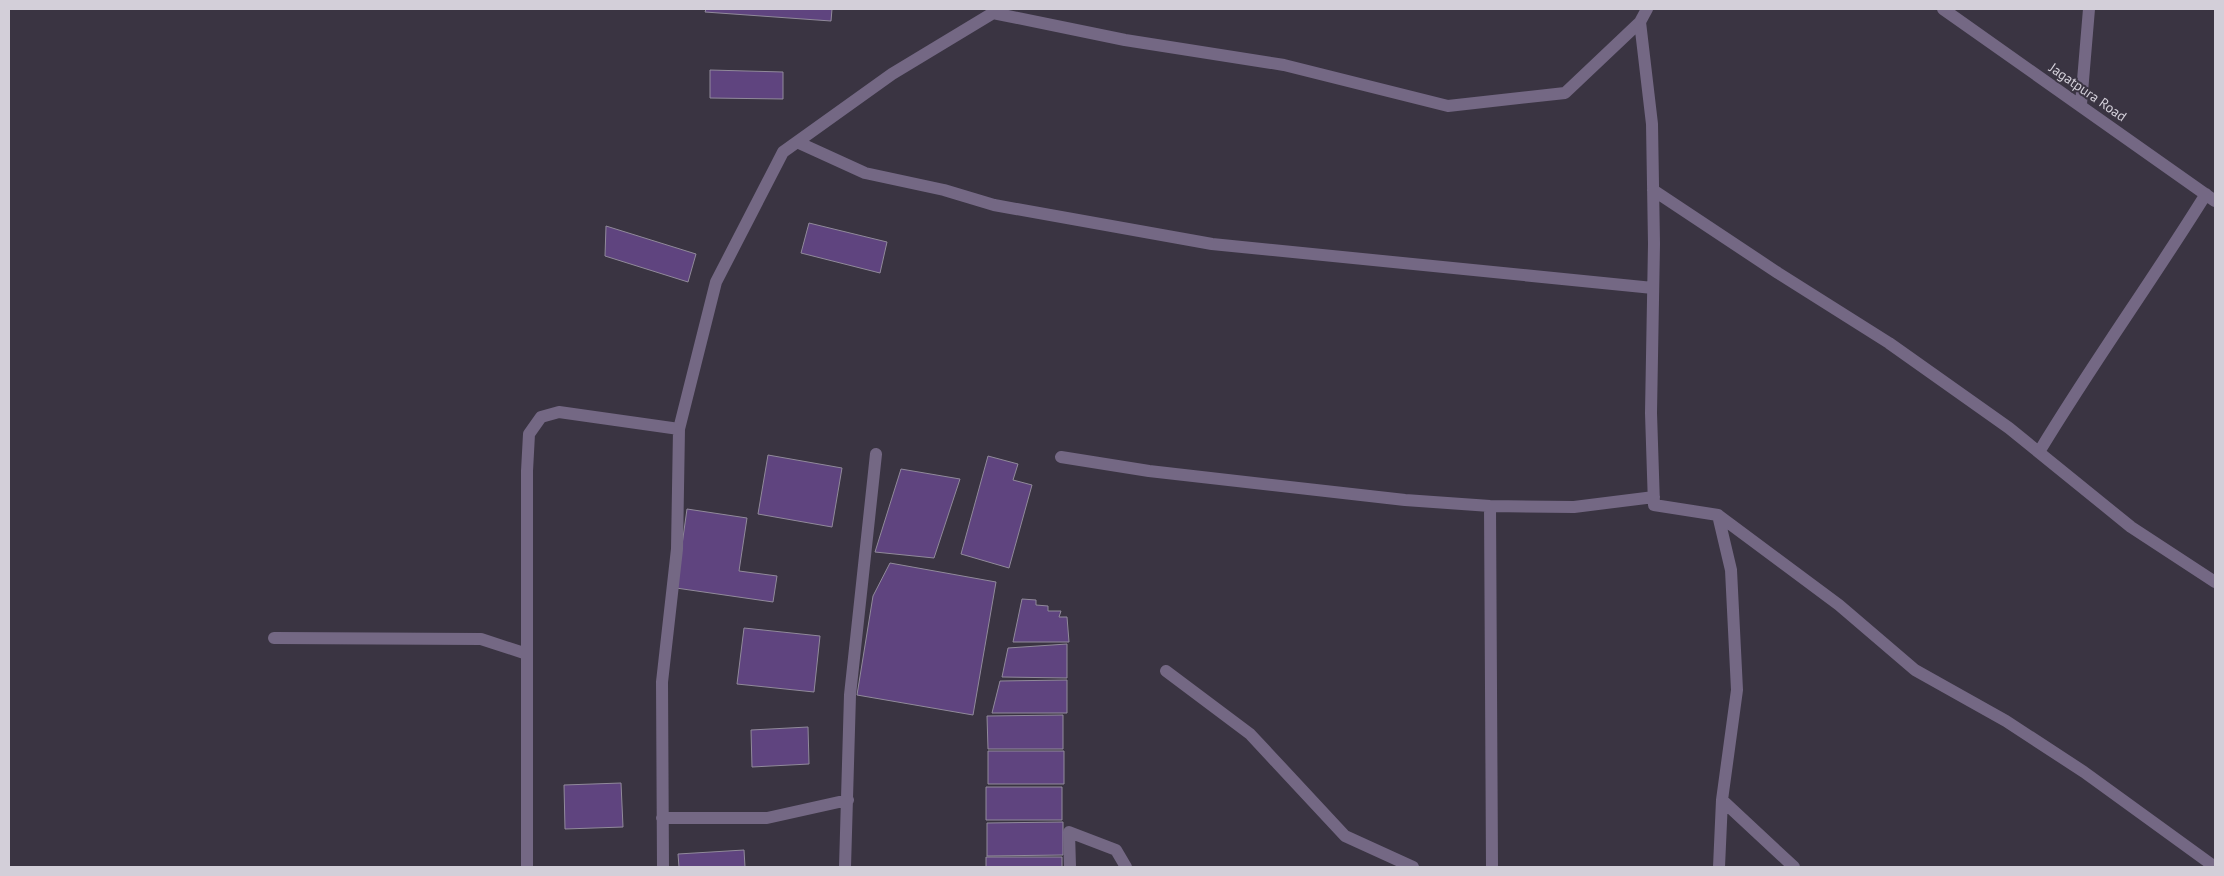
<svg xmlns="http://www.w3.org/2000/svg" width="2224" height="876" viewBox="0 0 2224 876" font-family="'PT Sans',sans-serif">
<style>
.building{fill:#5f447f;stroke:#918a9b}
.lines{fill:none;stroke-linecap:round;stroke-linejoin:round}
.minor{stroke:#746884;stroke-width:12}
.labels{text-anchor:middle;stroke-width:4;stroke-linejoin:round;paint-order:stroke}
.street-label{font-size:14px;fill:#d3cfd9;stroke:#3a3442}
</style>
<rect width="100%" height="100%" fill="#3a3442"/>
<path class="building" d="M706 9H832L831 21 705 12Z
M710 70 783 72V99L710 98Z
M809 223 887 242 880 273 801 253Z
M606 226 696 254 688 282 605 256Z
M768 455 842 468 832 527 758 514Z
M988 456 1018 464 1013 480 1032 485 1009 568 961 554Z
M901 469 960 479 934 558 875 552Z
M687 509 747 518 739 571 777 576 773 602 676 588Z
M890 563 996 582 973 715 857 695 873 596Z
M1022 599 1036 600V605L1048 606V611H1061L1059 617H1067L1069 642H1013Z
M744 628 820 636 814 692 737 684Z
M1067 644V678L1002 677 1008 648Z
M1067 680V713H992L1000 681Z
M1063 715V749H988L987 716Z
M808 727 809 764 752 767 751 730Z
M988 751H1064V784H988Z
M621 783 623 827 565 829 564 785Z
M986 787H1062V820H986Z
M1063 822V855L987 856V823Z
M744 850 745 867H679L678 854Z
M986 857H1062V867H986Z"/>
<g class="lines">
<path class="minor" d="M1647 9 1640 22 1652 124 1654 244 1651 413 1654 505 1718 515 1731 570 1737 690 1722 800 1719 867
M1943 9 2215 201
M2081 104 2089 9
M797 142 865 173 944 190 994 205 1212 244 1653 288
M1653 190 1778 273 1889 343 2009 428 2131 527 2215 582
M2039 452C2092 364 2152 281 2206 194
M1061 457 1149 471 1405 500 1490 506 1574 507 1654 497
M1490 506 1492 867
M1718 515 1839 605 1915 670 2006 721 2084 772 2215 867
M274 638 481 639 527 654
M1166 671 1250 734 1345 836 1413 867
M1722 800 1794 867
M662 818H767L848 800
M527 867V471L529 434 541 417 559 412 679 429
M663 867 662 682 677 549 679 429 716 282 783 152 892 74 993 13 1125 40 1284 65 1448 106 1565 93 1640 22
M845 867 850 695 876 454
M1070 867 1069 832 1116 850 1126 867"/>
</g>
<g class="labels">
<g class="street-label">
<text transform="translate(2088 92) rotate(35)" y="5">Jagatpura Road</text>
</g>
</g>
<rect width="2224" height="876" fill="none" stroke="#d3cfd9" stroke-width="20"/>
</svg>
